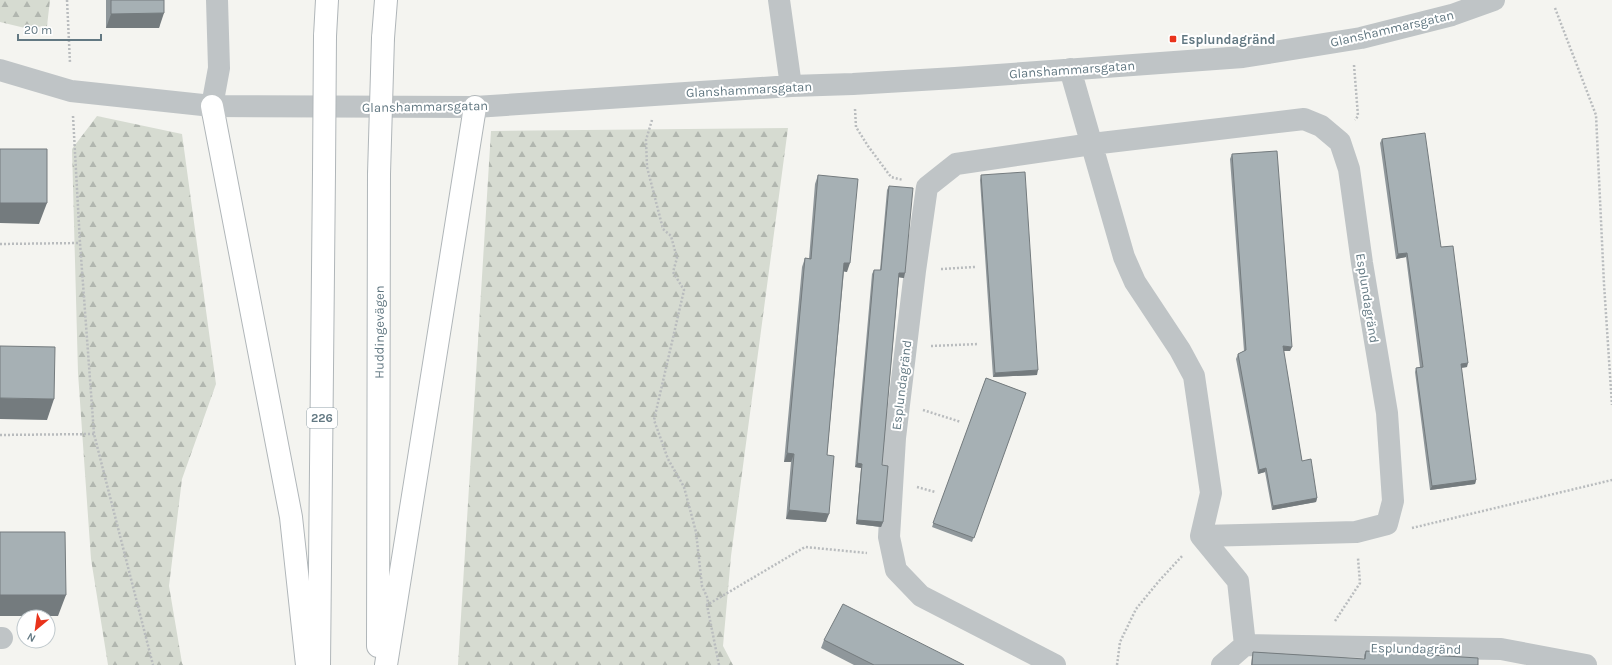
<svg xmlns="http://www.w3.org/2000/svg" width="1612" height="665" viewBox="0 0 1612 665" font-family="Karla,sans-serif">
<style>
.forest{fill:url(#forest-firs)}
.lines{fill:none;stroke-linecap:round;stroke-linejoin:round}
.major-casing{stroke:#b0b6b9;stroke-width:24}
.path{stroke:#b9bcbe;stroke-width:2.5;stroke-dasharray:2 2;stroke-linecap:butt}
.minor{stroke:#bfc4c6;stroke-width:22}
.major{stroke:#fff;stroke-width:22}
.major-bridge-casing{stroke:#b0b6b9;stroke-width:24;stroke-linecap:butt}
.major-bridge{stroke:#fff;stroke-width:22}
.wall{fill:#8f979b}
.shaded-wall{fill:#747b7e}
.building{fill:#a6b0b4;stroke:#747b7e}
.poi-dot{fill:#e9331b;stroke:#fff;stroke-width:1.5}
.labels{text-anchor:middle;stroke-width:4;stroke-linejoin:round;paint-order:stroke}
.shield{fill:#fff;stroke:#91a0a8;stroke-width:1}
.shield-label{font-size:12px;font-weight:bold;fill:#627882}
.street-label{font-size:13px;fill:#627882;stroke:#fff}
.poi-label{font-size:13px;font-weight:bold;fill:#627882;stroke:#fff;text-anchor:start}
</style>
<defs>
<pattern id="forest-firs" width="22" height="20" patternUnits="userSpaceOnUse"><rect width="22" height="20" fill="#d6dbd1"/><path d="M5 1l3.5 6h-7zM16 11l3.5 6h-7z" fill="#b1b6af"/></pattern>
</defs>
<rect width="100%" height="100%" fill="#f4f4f0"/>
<path class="forest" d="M0 0H50L47 26 25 28 0 22Z
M97 116 182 134 216 384 182 479 169 586 182 663 183 665H108L91 559 78 373 72 149Z
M788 128 731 556 723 646 733 665H458L491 131Z"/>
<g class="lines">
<defs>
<g id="major">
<path d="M325 36 327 0"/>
<path d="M383 38 386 0"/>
<path d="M212 106 291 517 307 665"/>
<path id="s1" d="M378 646 379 174"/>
<path d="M319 665 324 172"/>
<path d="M386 665 475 107"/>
</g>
</defs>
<use href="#major" class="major-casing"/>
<path class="path" d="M67 0 70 63
M1555 8 1596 115 1604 284 1612 405
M1354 65 1358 116 1355 120
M855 109 856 127 868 146 891 177 903 180
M73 116 80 243 94 434 153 665
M652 120 646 140 647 167 663 229 671 236 677 258 673 272 684 290 654 420 668 459 684 487 696 532 702 586 708 599 707 605
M0 244 80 243
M941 269 975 267
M931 346 978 344
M923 410 961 422
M0 435 94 434
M917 487 935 492
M1412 528 1612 480
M1335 621 1360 583 1358 558
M719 665 707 605 805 547 867 553
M1117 665 1120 642 1136 609 1159 581 1183 555"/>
<path class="minor" d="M779 0 791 86
M1070 69 1124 257 1135 282 1180 350 1194 376 1211 493 1201 536
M0 70 71 91 212 106 475 107 791 86 853 84 955 78 1243 57 1361 38 1452 15 1494 0
M212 106 219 68 217 0
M1201 536 1238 581 1245 645 1501 649 1586 665
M0 638H2
M1055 665 921 596 896 570 889 537 895 438 915 271 927 187 956 164 1092 144 1304 119 1321 126 1340 142 1349 169 1362 263 1387 413 1393 501 1387 524 1356 532 1201 536
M1222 665 1245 645"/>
<use href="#major" class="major"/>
<defs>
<path id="major-bridge" d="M324 172 325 36
M379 174 383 38"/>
</defs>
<use href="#major-bridge" class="major-bridge-casing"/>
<use href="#major-bridge" class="major-bridge"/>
</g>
<path class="wall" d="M106 0H164L159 28H106Z
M1382 139 1441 247 1467 367 1461 368 1476 480 1475 484 1430 490 1415 372 1416 368 1420 367 1406 257 1396 259 1380 143Z
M1232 154 1290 351H1283L1302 461 1317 498 1316 502 1272 510 1265 472 1258 474 1236 359 1238 354 1244 351 1230 159Z
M818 175 847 272 844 271 827 455 826 522 786 519 791 462H784L802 267 805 258 809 259 815 184Z
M981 175 1037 375 993 377 980 180Z
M889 186 904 278 899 277 882 465 883 522 881 527 856 524 861 468 855 467 872 274 874 270H880L887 190Z
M986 378 1026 393 972 542 932 527Z
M824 640 964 665H854L821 648Z
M1366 651 1478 665H1251L1252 656 1253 652 1364 659V655Z"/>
<path class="shaded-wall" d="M164 13 159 28H106L111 14Z
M0 203H47L39 224 0 223Z
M1407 253 1406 257 1396 259 1398 254Z
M844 263H850L847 272 841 271Z
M899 273H905L904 278 897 277Z
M1283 346 1292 347 1290 351H1281Z
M1468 363 1467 367 1459 368 1461 364Z
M1038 370 1037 375 993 377 995 373Z
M0 398 54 399 47 420 0 419Z
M787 453 794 454 791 462H784Z
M857 463 862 464 861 468 855 467Z
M1266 468 1265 472 1258 474 1259 470Z
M1476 480 1475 484 1430 490 1432 486Z
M1317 498 1316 502 1272 510 1273 506Z
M789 510 829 514 826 522 786 519Z
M857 520 883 522 881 527 856 524Z
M0 595H66L58 616H0Z"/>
<path class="building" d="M111 0H164V13L111 14Z
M1425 133 1441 247 1453 246 1468 363 1461 364 1476 480 1432 486 1416 368 1423 367 1407 253 1398 254 1382 139Z
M0 149H47V203H0Z
M1277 151 1292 347 1283 346 1302 461 1311 459 1317 498 1273 506 1266 468 1259 470 1238 354 1246 350 1232 154Z
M1025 172 1038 370 995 373 981 175Z
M818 175 858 179 850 263H844L827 455 834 456 829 514 789 510 794 454 787 453 805 258 811 259Z
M889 186 913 188 905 273H899L882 465 888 466 883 522 857 520 862 464 857 463 874 270H881Z
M0 346 55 347 54 399 0 398Z
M986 378 1026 393 974 538 933 523Z
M0 532H65L66 595H0Z
M843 604 964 665H874L824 640Z
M1366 651 1478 658V665H1252L1253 652 1365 659Z"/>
<rect class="poi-dot" x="1169" y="35" width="8" height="8" rx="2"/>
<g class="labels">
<rect class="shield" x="307" y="408" width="30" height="20" rx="3"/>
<g class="shield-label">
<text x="322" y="422">226</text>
</g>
<g class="street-label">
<text transform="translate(1392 28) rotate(-13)" y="5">Glanshammarsgatan</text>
<text transform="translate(1072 69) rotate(-4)" y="5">Glanshammarsgatan</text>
<text transform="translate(749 89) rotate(-3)" y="5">Glanshammarsgatan</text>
<text transform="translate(425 106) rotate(-1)" y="5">Glanshammarsgatan</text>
<text transform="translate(1368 298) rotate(81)" y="5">Esplundagränd</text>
<text dy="5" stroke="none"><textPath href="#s1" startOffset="314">Huddingevägen</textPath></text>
<text transform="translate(901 385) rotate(-83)" y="5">Esplundagränd</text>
<text transform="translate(1416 648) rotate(1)" y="5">Esplundagränd</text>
</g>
<g class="poi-label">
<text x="1181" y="44">Esplundagränd</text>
</g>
</g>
<g transform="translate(36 629) rotate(209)"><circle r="19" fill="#ffffff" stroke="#c0c9cd"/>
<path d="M0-3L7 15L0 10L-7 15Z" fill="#e9331b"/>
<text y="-6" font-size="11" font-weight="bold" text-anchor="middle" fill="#627882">N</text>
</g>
<path d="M18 34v6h83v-6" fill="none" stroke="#627882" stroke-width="2"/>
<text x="24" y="34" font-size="12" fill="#627882" stroke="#ffffff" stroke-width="3" paint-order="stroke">20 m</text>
</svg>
